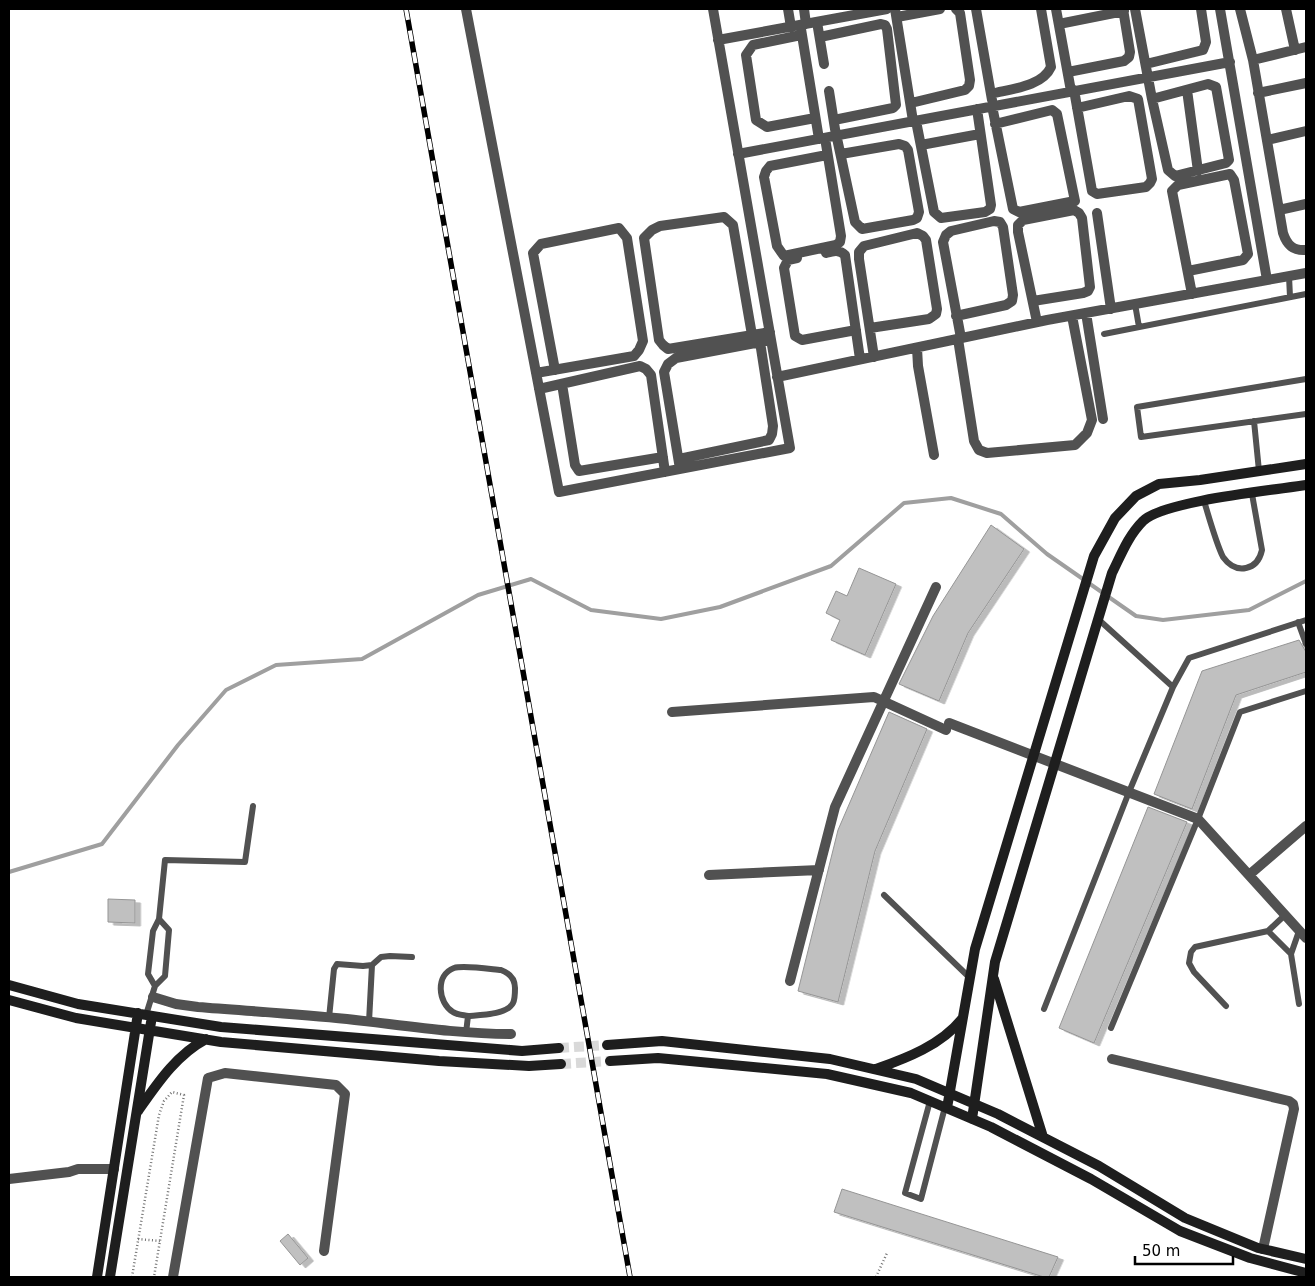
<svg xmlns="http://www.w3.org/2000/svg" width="1315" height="1286" viewBox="0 0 1315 1286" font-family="'DejaVu Sans',sans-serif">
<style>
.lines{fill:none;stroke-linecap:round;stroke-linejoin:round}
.stream{stroke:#9f9f9f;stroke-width:4}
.building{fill:#c0c0c0;stroke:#959595;filter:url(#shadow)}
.secondary-tunnel{stroke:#d9d9d9;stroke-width:10;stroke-dasharray:10 5;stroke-linecap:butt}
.path{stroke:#737373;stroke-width:2.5;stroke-dasharray:1 2.5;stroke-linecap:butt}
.lane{stroke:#515151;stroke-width:6}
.street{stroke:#515151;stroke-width:10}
.secondary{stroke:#1e1e1e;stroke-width:10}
.rail-casing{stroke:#000;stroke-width:5.5}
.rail{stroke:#fff;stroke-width:4;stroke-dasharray:11;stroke-linecap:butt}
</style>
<defs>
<filter id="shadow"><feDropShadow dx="5.5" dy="3" stdDeviation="0" flood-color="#0004"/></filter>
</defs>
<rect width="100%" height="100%" fill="#fff"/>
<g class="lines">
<path class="stream" d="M9 872 102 844 178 745 226 690 276 665 362 659 478 595 531 579 591 610 661 619 720 607 831 566 904 503 951 498 1001 514 1047 554 1136 616 1163 620 1249 610 1306 581"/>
</g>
<path class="building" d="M991 525 1024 549 968 633 939 701 899 684 933 616Z
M859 568 896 584 865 655 831 640 840 620 826 613 836 591 847 596Z
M1299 640 1306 652V672L1236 695 1192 809 1154 794 1202 671Z
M889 712 927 729 875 851 838 1002 798 991 838 830Z
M1148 807 1187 822 1094 1043 1059 1028Z
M108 899 135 900V923L108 922Z
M842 1189 1058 1257 1049 1277H1044L834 1212Z
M288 1234 308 1258 300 1265 280 1241Z"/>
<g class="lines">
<path class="secondary-tunnel" d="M559 1048 607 1045
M561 1064 610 1061"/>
<path class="path" d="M138 1239 160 1241
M132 1277 159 1115 164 1101 172 1092 184 1095 154 1277
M876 1277 887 1253"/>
<path class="lane" d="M1289 276 1290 297
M1135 304 1139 327
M1104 334 1306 294
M1306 379 1137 407 1141 437 1306 414
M1254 421 1259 471
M1204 501C1209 517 1216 543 1223 557 1228 564 1236 570 1246 568 1256 566 1260 559 1262 550L1252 494
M1098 619 1173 687
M1298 622 1306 644
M884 895 970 978
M159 919 165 860 245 862 253 806
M1268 931 1291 954 1299 1004
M1291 954 1299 931
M1226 1006 1194 972 1189 963 1191 952 1195 947 1268 931 1285 915
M1044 1009 1129 792 1173 687 1189 658 1306 620
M146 1015 155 986 148 974 153 931 159 919 169 930 165 976 155 986
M329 1018 334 969 337 964 363 966 372 965 381 957 390 956 412 957
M369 1022 372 965
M1111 1028 1198 819 1240 712 1306 691
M466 1033 468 1016C464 1015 457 1015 453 1012 438 1003 435 975 454 968 463 965 490 969 501 970 509 973 515 979 515 988 515 992 515 999 513 1003 507 1015 480 1015 468 1016
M930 1101 905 1193 921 1199 945 1107"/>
<path class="street" d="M466 9 559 492 790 448 713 9
M788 9 791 27
M804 9 806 24
M895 9 913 121
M976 9 992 100
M1056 9 1071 91
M1135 9 1152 99 1168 170 1175 176 1226 163 1229 160 1216 87 1208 84 1152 99
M1220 9 1267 280
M1240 9 1253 60 1283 233C1287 245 1293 251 1306 250
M1286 9 1295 50
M897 17 940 9
M817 22 824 64
M1059 24 1124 11
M801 29 819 139
M801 35 753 45 746 55 756 120 767 127 815 118
M820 37 881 24 885 25 887 29 896 105 893 108 834 120
M718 40 887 9
M1253 60 1306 47
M1146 64 1203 50 1206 42 1201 9
M1068 72 1124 61 1129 57 1130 52 1123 9
M1074 90 1092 191 1097 194 1146 187 1150 183 1152 179 1138 99 1129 96 1077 108
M1187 90 1198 171
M829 91 835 129 855 222 862 229 913 220 917 218 919 212 908 150 905 146 899 144 841 154
M1258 93 1306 83
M991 94C1010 89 1042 87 1051 67L1041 9
M911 103 965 90 969 86 970 80 960 13 956 9
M992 106 1013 209 1019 212 1075 201 1057 114 1052 110 995 124
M916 121 934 212 941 218 985 212 990 209 991 205 977 109
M825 138 841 236 840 242 836 245 784 256 777 246 764 177 766 171 770 166 827 155
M1267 140 1306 131
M921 145 980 134
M738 154 1230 62
M1279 210 1306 204
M1097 213 1111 309
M826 253C833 251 839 249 845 255L860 359
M797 258 788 260 784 268 795 336 802 340 856 330
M1188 271 1243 260 1248 254 1234 180 1230 174 1178 185 1172 191 1192 294
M1033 301 1083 293 1088 291 1090 287 1082 218 1079 213 1074 210 1023 220 1018 225V232L1037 322
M1086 313 1103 419
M956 316 1006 305 1012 301 1013 295 1003 227 1000 222 994 221 951 231 946 235 943 242 961 338
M870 328 929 319 936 314 937 309 926 240 923 236 917 233 864 246 859 252V259L874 357
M752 335 733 225 724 217 660 226 652 230 644 238 659 340 663 345 668 349 770 332
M958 339 974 441 979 450 987 453 1075 445 1087 433 1092 420 1072 316
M917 348 918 366 934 455
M536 373 634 356 639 350 643 341 627 238 619 228 541 244 533 253 555 370
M777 377 1047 320 1306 273
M562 384 575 465 579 471 663 457
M539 389 640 366 646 369 651 375 665 472
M679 459 769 440 772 434 773 426 760 342
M680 469 664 372 668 364 676 358 771 340
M672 712 874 697 946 730
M949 723 1198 819 1306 938
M709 875 819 870
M1249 875 1306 826
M790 981 835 807 936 587
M153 997 176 1004 198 1007C248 1011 298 1014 347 1019 402 1025 456 1034 511 1034
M1112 1059 1289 1101 1293 1104 1294 1109 1263 1249
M9 1179 69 1172 78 1169H114
M173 1277 208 1078 225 1073 336 1085 345 1094 324 1251"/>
<path class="secondary" d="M994 979 1043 1137
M9 985 78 1004 221 1027 522 1051 559 1048
M9 1000 76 1018 221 1042 439 1061 529 1066 561 1064
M607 1045 662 1041 830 1059 916 1079 998 1114 1099 1166 1185 1218 1258 1248 1306 1259
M610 1061 658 1058 827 1074 911 1093 991 1127 1091 1179 1180 1231 1250 1258 1306 1273
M876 1069C907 1058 941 1045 962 1019
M947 1108 975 949 1094 556 1115 518 1136 496 1159 484 1200 480 1306 464
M138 1111C157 1084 176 1055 206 1039
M972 1119 995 962 1112 573C1121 555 1128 536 1143 521 1163 501 1274 490 1306 485
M97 1277 138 1013
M110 1277 152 1016"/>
<defs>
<path id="rail" d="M406 9 630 1277"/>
</defs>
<use href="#rail" class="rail-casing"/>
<use href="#rail" class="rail"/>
</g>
<rect width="1315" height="1286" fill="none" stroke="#000000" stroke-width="20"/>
<path d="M1135 1256v8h98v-8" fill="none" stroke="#000000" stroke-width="2.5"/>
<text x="1142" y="1256" font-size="15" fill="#000000" stroke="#ffffff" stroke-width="4" paint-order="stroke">50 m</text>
</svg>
